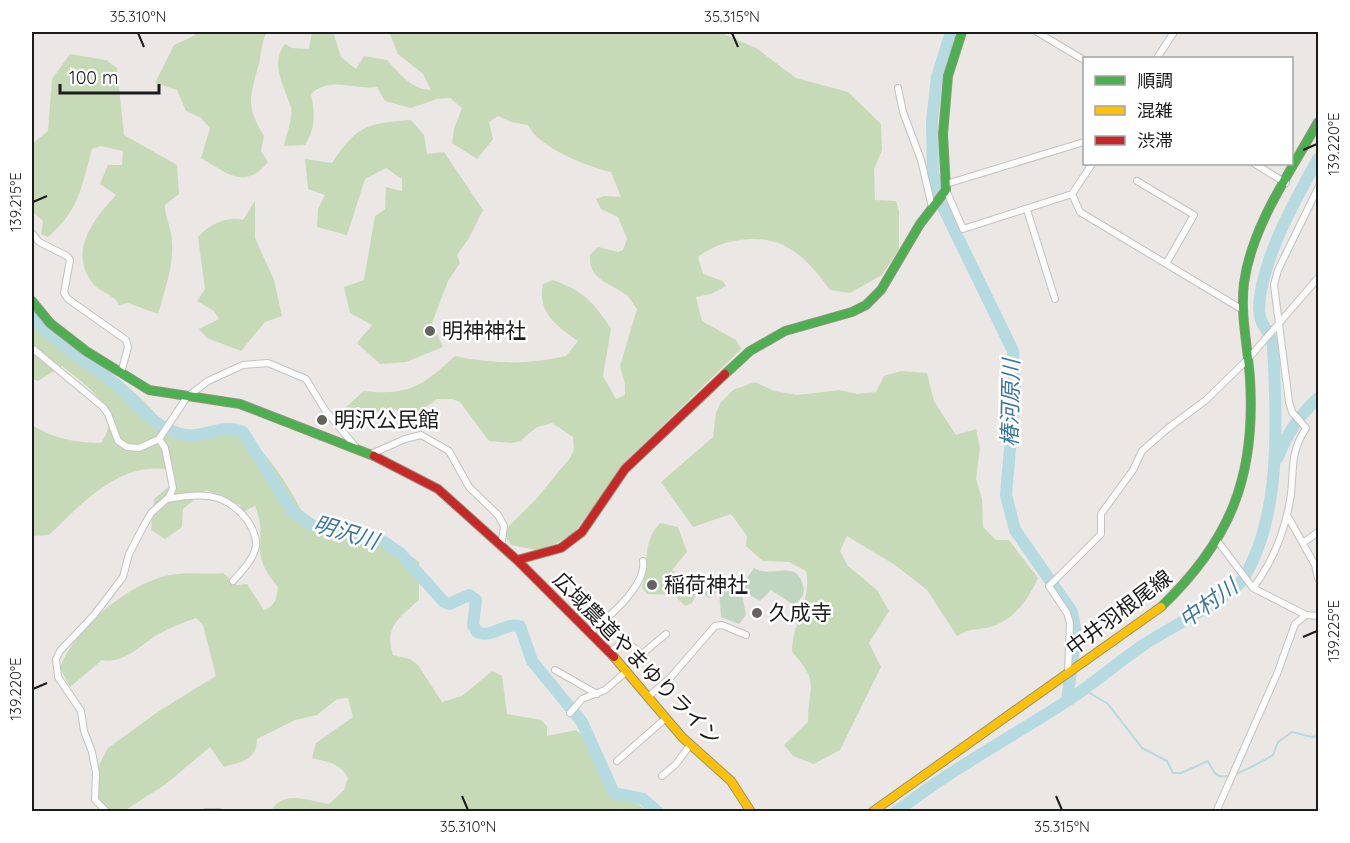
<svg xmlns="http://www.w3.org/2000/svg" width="1350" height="843" viewBox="0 0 1350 843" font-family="Quicksand,'Noto Sans JP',sans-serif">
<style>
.forest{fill:#c7dab7}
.cemetery{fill:#c1d6c0}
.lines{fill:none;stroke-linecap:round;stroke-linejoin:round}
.stream{stroke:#b5dae0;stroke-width:2}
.river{stroke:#b5dae0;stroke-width:12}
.street-casing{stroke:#c3c2c0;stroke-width:8}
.fast-casing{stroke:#94937c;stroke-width:10}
.slow-casing{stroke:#94937c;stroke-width:10}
.jam-casing{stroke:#94937c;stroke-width:10}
.street{stroke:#fcfbfb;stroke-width:6}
.fast{stroke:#4caf50;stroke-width:8}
.slow{stroke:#ffc107;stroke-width:8}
.jam{stroke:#c62828;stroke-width:8}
.ticks{fill:none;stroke:#1c1c1c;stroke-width:2}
.poi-dot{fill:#646362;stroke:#fff;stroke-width:2}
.labels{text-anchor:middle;stroke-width:5;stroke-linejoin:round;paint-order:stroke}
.poi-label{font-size:21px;fill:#1c1c1c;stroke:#fff;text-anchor:start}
.street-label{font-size:21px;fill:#1c1c1c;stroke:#fff}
.water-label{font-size:22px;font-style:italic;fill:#3f789f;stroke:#fff}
.neatline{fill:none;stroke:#1c1c1c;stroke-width:2}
.ticks-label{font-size:15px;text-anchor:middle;fill:#1c1c1c}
</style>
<rect width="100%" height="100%" fill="#eae7e4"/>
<path class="forest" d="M197 32H267C262 41 262 49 260 59 252 93 243 103 264 136L261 151 268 162C245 191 225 172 201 158L210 128 201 118 186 111 177 90 155 83 174 45 194 36Z
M312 32H333L341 57 356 69 364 56 387 60C400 74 412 90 431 90L423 74 398 54 389 32H719L756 48 796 78 848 92 881 124 882 150 874 169 875 200 896 201 899 211V249L882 275 850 293 830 290C818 273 802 254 783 245 759 233 718 240 698 257L703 274 723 281 726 286 711 294 696 297 702 321 736 340 741 349 635 453 573 534 549 547 536 550 511 545 506 538 507 528 536 499 570 458 574 450 573 437 552 423 537 427 520 441 512 443 489 441 460 402 452 399H437L420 411 405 414 394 409 354 417 345 408 364 391C409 396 422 386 455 356 491 364 530 365 566 356L578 341C557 326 537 313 543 284L553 280C583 291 594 302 611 329L603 376 616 399 625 395V384L620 366 637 309C633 304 630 297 625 294 607 281 589 280 590 255L598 247 618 252 623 250 627 239 618 217 601 209 596 199 604 196 621 197 611 172C588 167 539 148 528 125L511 122 498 116 489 122 493 139 477 159 452 143 454 129 462 108 450 98 437 99 411 108 385 101 377 87C353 90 331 76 311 94 315 113 316 128 305 145L284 146C286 136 293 118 291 108 285 87 269 65 285 44L292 48 309 49Z
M70 54 106 60 117 68 124 135 177 165 179 194 165 205C165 216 169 223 171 233 176 260 165 289 158 314L128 303 119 305C115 295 102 293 94 285 67 253 93 220 116 195L100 184 108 165H122L123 151 100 146 92 149C81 188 80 209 48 237L41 234 43 221 32 211V144L48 131 52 79Z
M411 120 424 135 427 154 444 152 483 210 469 238 457 255 460 263 448 281 432 323 443 347 406 362 380 364 357 343 372 325 350 313 344 287 364 280 375 216 385 209 386 187 402 191V179L386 168 365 179 347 235 317 227 318 209 325 195 308 189 305 159 332 163C357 125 368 123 411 120Z
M255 201V238L274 280 282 316 265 322 241 351 207 338 199 329 219 319 214 311 197 301 205 289 198 237C208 225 228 215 243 220Z
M32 308C71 354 146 385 172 438 190 436 214 429 232 432 265 438 296 501 311 528L328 533 360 529 389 540 419 562V600C399 618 384 626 393 655L410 659 418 665 442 702 462 696 492 671 502 676 507 714 541 720 547 726V736L576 730 583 736 611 798 638 804 648 811H271C284 789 308 801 329 804L344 790 348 778C341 763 327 762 312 758L316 743 353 717 348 698 337 699 317 715 295 720 257 739C256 761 242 761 224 767L210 747 166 784 124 811 104 809 95 789 100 763 108 748 159 711 216 676 203 625 196 618C182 623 169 628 157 635 141 645 122 665 102 660L70 687 60 668C75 627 134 578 177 574 192 572 208 575 223 573L237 585 247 584 264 610C276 606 276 598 278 587 246 550 270 542 255 506L243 512 240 505 206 490 183 509 182 527 165 539 151 530 154 499 172 484 174 471C122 457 82 504 49 535L33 536 32 425C52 438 76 443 101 443 125 409 85 385 62 366L38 381 32 379Z
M902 371 927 373 934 401 956 435 976 429 980 448 976 479 982 499 983 527 996 540H1009L1038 578C1029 598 1015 619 993 626 979 631 975 626 957 636L927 590 895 565 847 536 840 551 848 566 877 590 889 611 869 643 881 667 840 750 814 764 793 756 784 745 808 722C808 684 821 684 792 652 792 622 812 601 806 571L789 562 763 561 746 546 747 536 731 514 693 527 661 482 713 437 716 413 721 402 733 390 755 382 774 391 797 395 840 390 857 394 876 392 884 376Z
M660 523 678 527 687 552 672 570 696 594 692 603 685 606 674 595 647 594 642 587C650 562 641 544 660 523Z"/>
<path class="cemetery" d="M754 568C772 579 796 558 803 585 806 594 801 599 794 605L771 590 760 601 745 592 742 595 746 615 739 624 721 617 719 590 709 598 704 594 717 580 734 582 741 587Z"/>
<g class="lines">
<path class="stream" d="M1083 689 1108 704 1142 748 1167 761 1173 773H1181L1208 761C1210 765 1213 771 1216 774 1226 784 1262 761 1273 755L1278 742 1292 732 1312 737 1318 736"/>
<path class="river" d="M951 32 937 77 932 121 933 173 942 205 1013 351 1015 390 1006 495 1015 530 1072 612 1076 633 1067 701
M32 315C53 342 86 360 113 382 136 400 151 427 181 434 203 440 222 422 243 432L292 511 313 526 339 527 384 542 400 553 444 602 449 604 469 595 476 600 473 625 477 632C493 639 504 622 520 626L532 661 582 722 614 793 643 799 658 812
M1278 457C1288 432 1299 416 1318 398
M896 812C950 770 1010 738 1067 701 1095 683 1120 660 1148 642 1168 629 1231 597 1242 580 1282 520 1277 417 1273 347 1272 333 1259 325 1259 310 1260 262 1295 200 1318 159"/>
<defs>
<path id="street" d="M1037 32 1084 60
M1157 58 1174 32
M898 88 903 112 921 160 932 207
M1255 164 1286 183
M1137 181 1194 215 1166 264
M946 184 1084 142
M946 190 963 229 1072 194 1092 164
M1072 194 1080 212 1243 310
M1027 210 1055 299
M32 233 39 242 67 256 70 260 64 293 68 299 126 340 128 347 121 373
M32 348 103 407 108 414 118 441 127 447 139 448 159 439 187 397 208 381 243 365 268 363 306 379 325 410 355 446
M371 454 405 439 421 435 449 451 469 487 498 515 504 526 501 547
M167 499C199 493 225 491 247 520 252 527 257 538 256 546 254 559 241 572 233 581
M1287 515 1315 565 1318 578
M1219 543 1253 588 1306 615
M1303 543 1318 532
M1253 588C1274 560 1286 529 1291 494 1294 467 1290 453 1306 428L1292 412 1289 402 1274 285 1278 270 1318 188
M590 633C607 618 647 586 643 561
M610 652 625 641 642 654 666 634
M555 670 597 694
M1068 673 1070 623 1067 613 1049 586 1101 534V514L1133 470 1142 451 1167 429 1206 400 1248 359 1318 278
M649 696 670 678 715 626 722 625 746 635
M570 713 582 699 605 690 627 671
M617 761 666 718
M662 776 676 764 690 745
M107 812 95 800 96 773 92 752 84 731 81 711 58 677 56 659 60 651 94 615 123 577 129 554 142 529 151 513 169 497 173 488 165 448 159 439
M206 812H219
M1216 812 1277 674 1295 624 1306 615 1318 616"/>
<path id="fast" d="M32 301 50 323 86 351 149 390 240 404 374 456
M725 374 750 351 785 331 852 312 866 305 881 290 920 224 946 190 943 134 948 76 962 32
M1161 607C1231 540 1256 476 1250 379 1248 347 1240 315 1244 283 1252 225 1290 173 1318 122"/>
<path id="slow" d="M614 657 682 737 731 781 751 812
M872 812 1161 607"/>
<path id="jam" d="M374 456 438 489 517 560 614 657
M517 560 561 548 582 532 625 469 725 374"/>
</defs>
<use href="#street" class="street-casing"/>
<use href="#fast" class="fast-casing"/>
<use href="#slow" class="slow-casing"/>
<use href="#jam" class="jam-casing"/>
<use href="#street" class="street"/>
<use href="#fast" class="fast"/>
<use href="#slow" class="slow"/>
<use href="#jam" class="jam"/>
</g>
<path class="ticks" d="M138 33 144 47M732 33 738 47M1303 150 1317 144M33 202 47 196M1303 637 1317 631M33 689 47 683M462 796 468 810M1056 796 1062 810"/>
<g class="poi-dot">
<circle cx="430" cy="331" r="6"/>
<circle cx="322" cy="420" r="6"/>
<circle cx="652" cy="585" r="6"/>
<circle cx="757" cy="613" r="6"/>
</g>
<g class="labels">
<g class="poi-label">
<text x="442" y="338">明神神社</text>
<text x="334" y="427">明沢公民館</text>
<text x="664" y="592">稲荷神社</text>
<text x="769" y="620">久成寺</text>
</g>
<g class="street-label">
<text transform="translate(1119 613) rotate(-37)" y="7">中井羽根尾線</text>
<text transform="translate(637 659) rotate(46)" y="7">広域農道やまゆりライン</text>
</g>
<g class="water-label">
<text transform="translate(1010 403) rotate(-89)" y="8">椿河原川</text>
<text transform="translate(346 532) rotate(17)" y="8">明沢川</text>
<text transform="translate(1208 603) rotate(-36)" y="8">中村川</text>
</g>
</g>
<rect width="1350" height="843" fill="none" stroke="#ffffff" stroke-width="66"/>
<rect x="1083" y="57" width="210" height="108" fill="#ffffff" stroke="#a4a4a4" stroke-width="1.5"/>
<rect x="1095" y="76" width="30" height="9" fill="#4caf50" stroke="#a4a4a4" stroke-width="1.5"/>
<text x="1137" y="87" font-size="18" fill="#1c1c1c">順調</text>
<rect x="1095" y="106" width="30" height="9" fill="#ffc107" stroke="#a4a4a4" stroke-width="1.5"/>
<text x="1137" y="117" font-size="18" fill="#1c1c1c">混雑</text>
<rect x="1095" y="136" width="30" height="9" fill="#c62828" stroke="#a4a4a4" stroke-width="1.5"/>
<text x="1137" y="147" font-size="18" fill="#1c1c1c">渋滞</text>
<path d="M60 84v9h99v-9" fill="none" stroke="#1c1c1c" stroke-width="3"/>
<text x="69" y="84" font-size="18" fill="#1c1c1c" stroke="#ffffff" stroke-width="4.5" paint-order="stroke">100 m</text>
<rect x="33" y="33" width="1284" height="777" class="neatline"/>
<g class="ticks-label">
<text x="138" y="22">35.310°N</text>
<text x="732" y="22">35.315°N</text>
<text transform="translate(1334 144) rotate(-90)" y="5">139.220°E</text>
<text transform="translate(16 202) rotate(-90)" y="5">139.215°E</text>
<text transform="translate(1334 631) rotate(-90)" y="5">139.225°E</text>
<text transform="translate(16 689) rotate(-90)" y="5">139.220°E</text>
<text x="468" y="832">35.310°N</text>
<text x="1062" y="832">35.315°N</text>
</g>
</svg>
